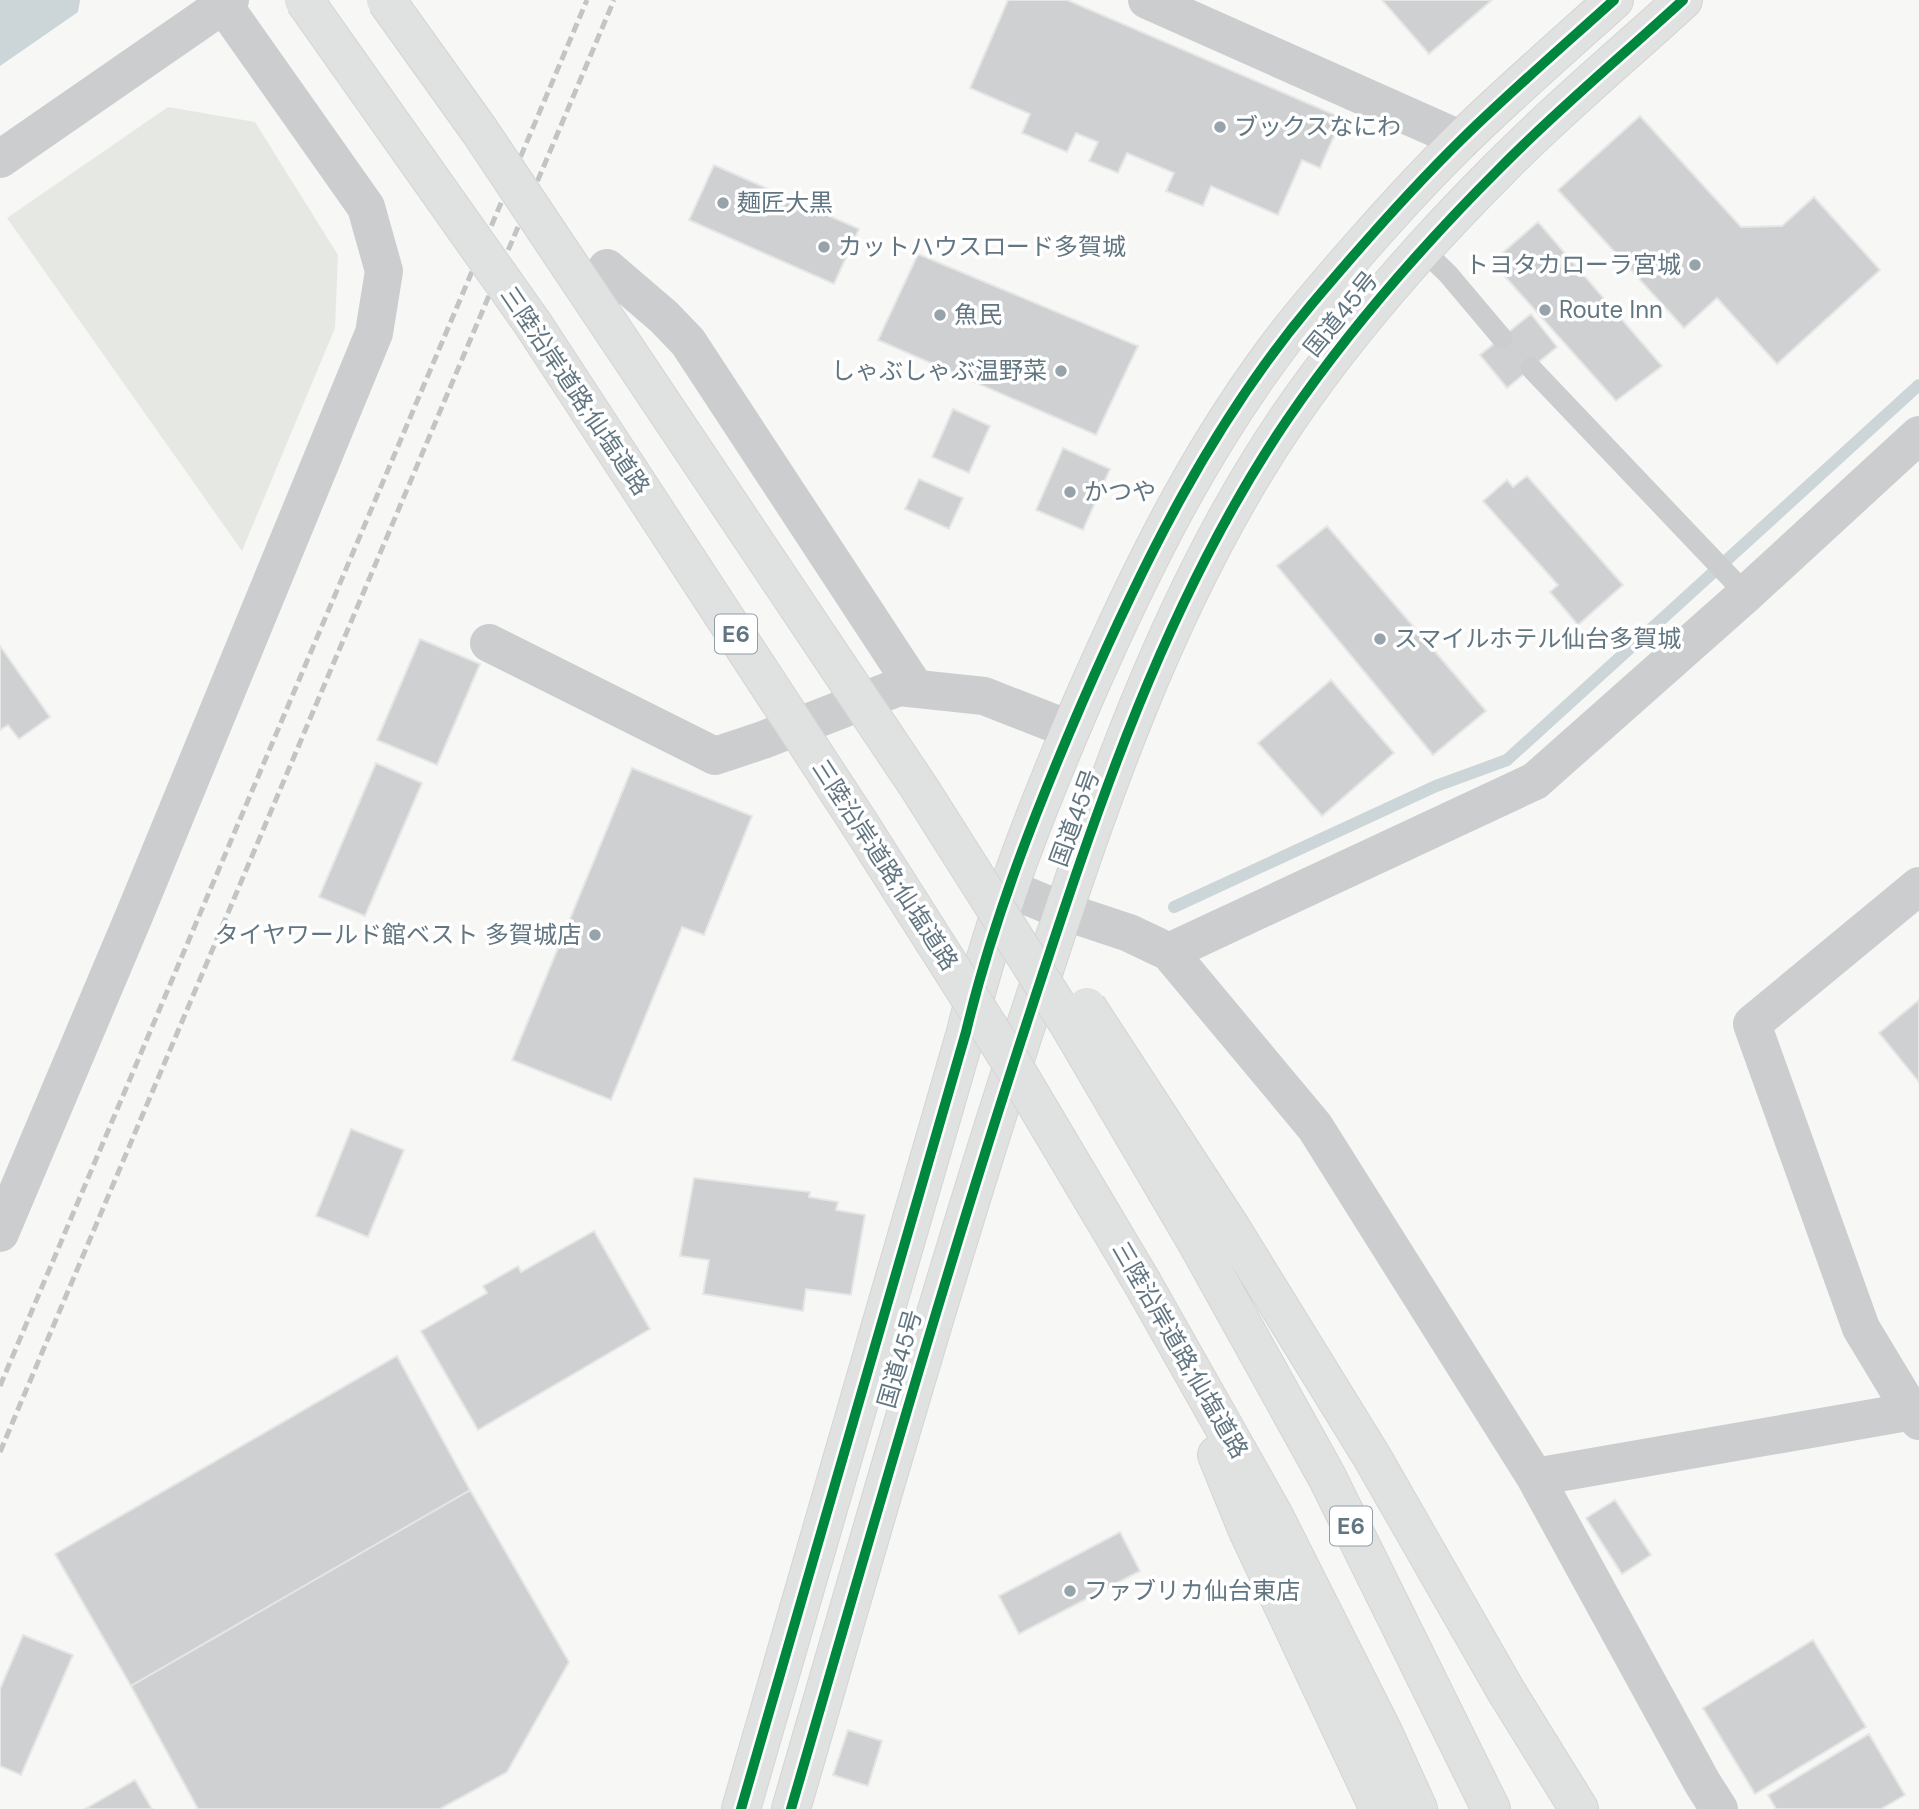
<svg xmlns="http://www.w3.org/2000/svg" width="1919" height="1809" viewBox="0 0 1919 1809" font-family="'DM Sans','Noto Sans JP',sans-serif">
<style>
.green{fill:#e6e9e3}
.water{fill:#ccd5d8}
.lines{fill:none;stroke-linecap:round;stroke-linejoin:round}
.stream{stroke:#ccd5d8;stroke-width:12}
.building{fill:#ced0d1;stroke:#e6e6e6;stroke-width:2}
.trunk-casing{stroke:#d4d4d4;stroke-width:40}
.motorway-casing{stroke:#d4d4d4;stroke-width:40}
.service{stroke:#cccdce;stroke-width:21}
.minor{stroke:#cccdce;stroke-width:38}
.tertiary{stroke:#cccdce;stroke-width:38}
.trunk{stroke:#e0e1e1;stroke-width:38}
.motorway{stroke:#e0e1e1;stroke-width:38}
.rail{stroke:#c2c4c5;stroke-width:5;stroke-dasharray:10 5;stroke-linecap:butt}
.motorway-bridge-casing{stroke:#d4d4d4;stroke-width:40;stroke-linecap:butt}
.motorway-bridge{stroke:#e0e1e1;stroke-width:38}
.cycleway-casing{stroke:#fff;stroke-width:15}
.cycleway{stroke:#00873e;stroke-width:10}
.poi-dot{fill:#96a3ab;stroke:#fff;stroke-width:2.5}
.labels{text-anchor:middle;stroke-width:7;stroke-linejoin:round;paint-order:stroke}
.shield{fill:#fff;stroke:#919fa8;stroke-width:2}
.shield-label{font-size:23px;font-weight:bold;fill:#627682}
.poi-label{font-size:24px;fill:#627682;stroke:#fff;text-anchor:start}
.street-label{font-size:24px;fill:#627682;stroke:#fff}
</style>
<rect width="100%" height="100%" fill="#f7f7f6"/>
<path class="green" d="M168 107 255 122 338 255 335 328 242 551 7 218Z"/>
<path class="water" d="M0 0H80L78 12 0 66Z"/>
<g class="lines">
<path class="stream" d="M1174 907 1436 786 1507 760 1919 385"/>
</g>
<path class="building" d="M1008 0H1067L1342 118 1320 168 1302 160 1278 215 1211 186 1203 206 1166 191 1174 173 1127 153 1118 173 1089 161 1098 142 1076 133 1067 152 1022 133 1030 114 970 88Z
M1382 0H1492L1429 54Z
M1640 116 1741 227 1782 226 1814 197 1880 270 1777 364 1717 298 1684 328 1558 190Z
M714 165 859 229 834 284 689 220Z
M1538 222 1662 366 1616 401 1492 262Z
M918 254 1138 346 1096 435 878 340Z
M1531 314 1557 347 1507 388 1480 355Z
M953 409 990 426 969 473 932 457Z
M1063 448 1110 469 1083 530 1036 510Z
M1527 476 1623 585 1578 625 1550 592 1558 585 1483 501 1507 480 1513 487Z
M919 479 963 498 949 529 905 509Z
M1327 526 1486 711 1433 755 1277 566Z
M420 639 480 664 437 765 377 740Z
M0 646 50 717 19 739 8 725 0 730Z
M1331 680 1394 753 1322 816 1258 743Z
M376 763 422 783 365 916 319 897Z
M632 768 752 816 704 935 682 927 611 1100 512 1060Z
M1919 1000V1082L1879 1033Z
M351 1129 404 1150 368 1237 316 1216Z
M694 1178 810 1192 809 1197 838 1202 836 1210 865 1215 851 1295 806 1289 803 1311 703 1294 709 1260 680 1256Z
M594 1231 650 1329 478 1430 421 1331 487 1293 483 1286 518 1266 521 1272Z
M397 1356 470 1490 131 1686 55 1554Z
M470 1490 569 1662 507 1772 440 1809H198L131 1686Z
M1615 1500 1651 1555 1622 1574 1586 1518Z
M1120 1532 1140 1571 1019 1634 999 1596Z
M23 1635 73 1655 21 1775 0 1766V1689Z
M1813 1640 1866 1727 1755 1794 1703 1708Z
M848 1730 882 1741 868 1786 833 1775Z
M1869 1734 1905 1795 1881 1809H1776L1768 1795Z
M135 1780 152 1809H85Z"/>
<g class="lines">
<defs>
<path id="trunk" d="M741 1809 966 1032C993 919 1036 810 1082 703 1143 563 1212 423 1311 305 1359 248 1409 191 1462 139 1511 91 1563 46 1614 0
M791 1809C868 1544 943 1279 1029 1016 1096 811 1165 600 1287 420 1349 329 1422 246 1500 168 1558 109 1622 56 1683 0"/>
<path id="motorway" d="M1231 1228 1372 1457 1506 1691 1579 1809
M1200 1248 1327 1477 1491 1809
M1143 1284 1273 1514 1383 1732 1418 1809
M1217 1455 1248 1531 1379 1809"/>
</defs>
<use href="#trunk" class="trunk-casing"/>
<use href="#motorway" class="motorway-casing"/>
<path class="service" d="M1422 249 1448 274 1502 338
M1531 368 1746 594"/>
<path class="minor" d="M607 268 664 317 688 342 915 688
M489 643 715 756 763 740 899 687 984 696 1071 730
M1919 886 1752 1024 1861 1328 1911 1411 1919 1421
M1008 888 1063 911 1129 933 1169 952 1315 1127 1535 1477 1703 1784 1719 1809
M1169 952 1535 781 1746 594 1919 435
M1535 1477 1919 1410"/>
<path class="tertiary" d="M1147 0 1462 140
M0 159 230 0
M0 1233 134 916 374 333 384 271 366 207 220 0"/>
<use href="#trunk" class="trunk"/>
<use href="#motorway" class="motorway"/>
<path class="rail" d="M0 1386 587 0
M0 1452 614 0"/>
<defs>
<path id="motorway-bridge" d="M304 0 533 324 859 823 1014 1067 1143 1284
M386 0 479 130 920 789 1068 1023 1200 1248
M1087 1007 1231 1228"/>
</defs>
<use href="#motorway-bridge" class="motorway-bridge-casing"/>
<use href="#motorway-bridge" class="motorway-bridge"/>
<defs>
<path id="cycleway" d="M741 1809 966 1032C993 919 1036 810 1082 703 1143 563 1212 423 1311 305 1359 248 1409 191 1462 139 1511 91 1563 46 1614 0
M791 1809C868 1544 943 1279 1029 1016 1096 811 1165 600 1287 420 1349 329 1422 246 1500 168 1558 109 1622 56 1683 0"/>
</defs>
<use href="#cycleway" class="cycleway-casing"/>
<use href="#cycleway" class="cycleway"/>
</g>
<g class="poi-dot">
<circle cx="1220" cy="127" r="7"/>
<circle cx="723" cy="203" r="7"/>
<circle cx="824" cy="247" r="7"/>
<circle cx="1695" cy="265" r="7"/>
<circle cx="1545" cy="310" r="7"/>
<circle cx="940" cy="315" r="7"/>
<circle cx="1061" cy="371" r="7"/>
<circle cx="1070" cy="492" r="7"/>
<circle cx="1380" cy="639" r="7"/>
<circle cx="595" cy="935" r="7"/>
<circle cx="1070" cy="1591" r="7"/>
</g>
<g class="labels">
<g class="shield">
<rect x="715" y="614.5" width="42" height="39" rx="5"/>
<rect x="1330" y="1506.5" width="42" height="39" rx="5"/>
</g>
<g class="shield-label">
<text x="736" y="642">E6</text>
<text x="1351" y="1534">E6</text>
</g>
<g class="poi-label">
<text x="1234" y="135">ブックスなにわ</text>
<text x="737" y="211">麺匠大黒</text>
<text x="838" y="255">カットハウスロード多賀城</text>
<text x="1681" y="273" text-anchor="end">トヨタカローラ宮城</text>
<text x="1559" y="318">Route Inn</text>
<text x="954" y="323">魚民</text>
<text x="1047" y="379" text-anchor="end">しゃぶしゃぶ温野菜</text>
<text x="1084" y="500">かつや</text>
<text x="1394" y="647">スマイルホテル仙台多賀城</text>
<text x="581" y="943" text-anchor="end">タイヤワールド館ベスト 多賀城店</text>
<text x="1084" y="1599">ファブリカ仙台東店</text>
</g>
<g class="street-label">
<text transform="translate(1341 314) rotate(-51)" y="8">国道45号</text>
<text transform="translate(575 391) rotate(56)" y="8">三陸沿岸道路;仙塩道路</text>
<text transform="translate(1075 818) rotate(-70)" y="8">国道45号</text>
<text transform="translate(885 865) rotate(57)" y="8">三陸沿岸道路;仙塩道路</text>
<text transform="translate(1180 1350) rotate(60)" y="8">三陸沿岸道路;仙塩道路</text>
<text transform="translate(900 1359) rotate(-74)" y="8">国道45号</text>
</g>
</g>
</svg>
